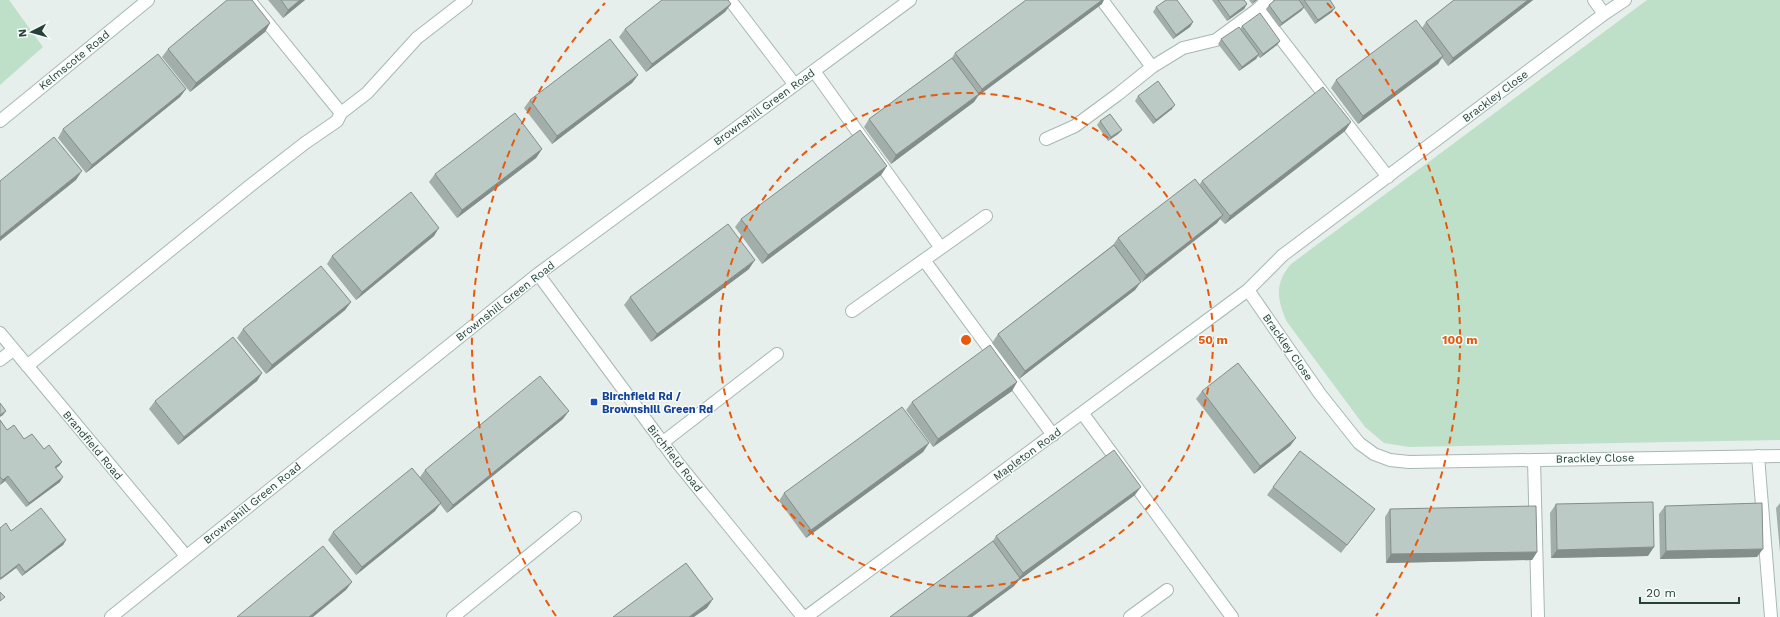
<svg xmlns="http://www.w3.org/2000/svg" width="1780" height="617" viewBox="0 0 1780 617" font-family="'Work Sans',sans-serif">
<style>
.green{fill:#bfe0c8}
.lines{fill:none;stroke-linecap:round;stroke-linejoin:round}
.minor-casing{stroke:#a8b8b2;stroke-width:14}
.minor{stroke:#fff;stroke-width:12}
.wall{fill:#a1aea9}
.shaded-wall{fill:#838d89}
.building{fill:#bbcac4;stroke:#838d89}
.ring{fill:none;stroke:#e8590c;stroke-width:2;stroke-dasharray:7 5}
.transit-dot{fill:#1a4fb4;stroke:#f7fbf9;stroke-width:1.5}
.labels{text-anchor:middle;stroke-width:3;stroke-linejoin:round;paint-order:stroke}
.street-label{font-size:11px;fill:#24423a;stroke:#f7fbf9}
.transit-label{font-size:11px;font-weight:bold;fill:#164399;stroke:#f7fbf9;text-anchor:start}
.centre{fill:#e8590c;stroke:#f7fbf9;stroke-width:2}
.ring-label{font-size:12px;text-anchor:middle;font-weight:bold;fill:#e8590c;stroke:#f7fbf9;stroke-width:3;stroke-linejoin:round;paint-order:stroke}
</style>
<rect width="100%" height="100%" fill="#e6efeb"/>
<path class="green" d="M0 0H9L43 47 0 85Z
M1647 0H1780V440L1409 447 1384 443 1365 427 1287 322C1277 299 1274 284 1291 264Z"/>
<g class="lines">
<defs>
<path id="minor" d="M249 0 341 113
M730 0 795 85
M1102 0 1152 67
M1267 0 1258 9 1388 177
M1594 0 1604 14
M814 71 941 248
M0 121 148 0
M1046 139 1075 126 1117 95 1152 67 1183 48 1216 40 1258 9
M924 260 1053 435
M538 274 677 462 803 617
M1248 290 1320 394 1359 443 1374 454 1390 460 1409 462 1780 456
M852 311 986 216
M0 333 186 556
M0 360 13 350
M27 366 251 185 305 143 337 121 341 113 367 93 417 38 466 0
M1083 414 1232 617
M662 443 777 354
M1758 456 1771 617
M1534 460 1538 617
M111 617 538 274 910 0
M453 617 575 518
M806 617 1248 290 1283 255 1604 14 1625 0
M1130 617 1167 590"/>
</defs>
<use href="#minor" class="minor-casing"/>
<use href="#minor" class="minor"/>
</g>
<path class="wall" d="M268 0H305L283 18Z
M1212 0H1244L1247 4 1244 9 1227 21Z
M1249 0H1257L1252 4Z
M1275 0H1330L1332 12 1315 24 1304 8 1301 11 1279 27 1266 9 1269 5Z
M1454 0H1533L1448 66 1442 58 1438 64 1358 124 1331 88 1336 80 1422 28 1426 22Z
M731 4 725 12 646 72 619 37 625 29Z
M1102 4 978 96 974 102 891 164 864 127 869 119 951 59 955 53Z
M1156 7 1193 22 1190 27 1173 39 1153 12Z
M270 23 265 32 190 92 162 57 168 49Z
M1242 26 1280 41 1277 45 1260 58 1258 56 1256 59 1239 71 1218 44 1221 39 1240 29Z
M638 75 632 83 552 144 524 108 530 100Z
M186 89 180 97 86 173 58 138 63 129Z
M1138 96 1172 109 1153 124 1135 101Z
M1100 121 1122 130 1118 134 1108 141 1097 125Z
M1351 122 1345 131 1225 224 1220 219 1217 223 1140 282 1135 290 1019 379 992 343 998 334 1113 245 1118 238 1199 185 1202 181Z
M542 149 536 158 457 218 429 182 435 174Z
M887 166 881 175 762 264 735 227 741 219Z
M434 236 356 300 327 264 332 256Z
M749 269 651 342 624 305 630 297Z
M351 302 345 310 266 374 237 338 243 329Z
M262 373 257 381 178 445 149 409 155 401Z
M1017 382 1012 391 933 447 906 410 912 402Z
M1202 391 1296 438 1290 446 1254 474 1196 399Z
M563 419 447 513 440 504 435 511 356 575 328 540 333 532 420 477 425 470Z
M0 420 7 430 44 449 62 462 59 466 56 468 60 482 26 507 5 481 0 485Z
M929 443 923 452 806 538 779 501 784 493Z
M1273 487 1369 517 1341 553 1267 495Z
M1135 495 1018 581 1014 586 972 617H890L992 542 996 536Z
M1780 503V552L1776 508Z
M1556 504 1648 556 1551 558 1550 513Z
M1665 506 1757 557 1660 559 1659 514Z
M1390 509 1537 552 1532 560 1386 563 1385 517Z
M0 528 11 531 66 540 63 545 22 576 16 568 0 580Z"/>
<path class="shaded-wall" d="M300 0H305L283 18 288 10Z
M1102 0H1104L1102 4 978 96 974 102 891 164 896 155 978 95 982 89Z
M1255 0H1257L1252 4Z
M1528 0H1533L1448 66 1453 58Z
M731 4 725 12 646 72 652 64Z
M1247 4 1244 9 1227 21 1230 17Z
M1304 7 1301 11 1279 27 1282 23Z
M1335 8 1332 12 1315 24 1318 20Z
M1193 22 1190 27 1173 39 1176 35Z
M270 23 265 32 190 92 196 83Z
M1280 41 1277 45 1260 58 1263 54Z
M1259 54 1256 59 1239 71 1242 67Z
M1443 56 1438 64 1358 124 1363 116Z
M638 75 632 83 552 144 557 136Z
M186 89 180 97 86 173 92 165Z
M1175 105 1172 109 1153 124 1156 120Z
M1351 122 1345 131 1225 224 1230 216Z
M1122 130 1118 134 1108 141 1111 137Z
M542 149 536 158 457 218 462 210Z
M887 166 881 175 762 264 768 255Z
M82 171 76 180 0 241V237Z
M1223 215 1217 223 1141 283 1146 275Z
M439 228 434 236 356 300 362 292Z
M755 260 749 269 651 342 657 334Z
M1141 282 1135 290 1019 379 1025 371Z
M351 302 345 310 266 374 272 365Z
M262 373 257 381 178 445 184 437Z
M1017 382 1012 391 933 447 938 439Z
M6 411 3 415 0 417V415Z
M569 411 563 419 447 513 453 505Z
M1296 438 1290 446 1254 474 1260 466Z
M929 443 923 452 806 538 811 530Z
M62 462 59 466 52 471 55 467Z
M8 476 5 481 0 485 3 480Z
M63 477 60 482 26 507 29 503Z
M1141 487 1135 495 1018 581 1014 586 972 617H967L1019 578 1023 573Z
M441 503 435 511 356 575 362 567Z
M66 540 63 545 22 576 25 572Z
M1654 547 1648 556 1551 558 1557 550Z
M1763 549 1757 557 1660 559 1666 551Z
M1537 552 1532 560 1386 563 1391 554Z
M19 564 16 568 0 580 1 578Z
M352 582 346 590 313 617H309Z
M713 599 707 608 694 617H689Z"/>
<path class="building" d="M227 0H252L270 23 196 83 168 49Z
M281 0H300L288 10Z
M662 0H728L731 4 652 64 625 29Z
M1026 0H1102L982 89 955 53Z
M1166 0H1177L1193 22 1176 35 1156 7Z
M1218 0H1244L1247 4 1230 17Z
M1275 0H1299L1304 7 1282 23 1269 5Z
M1304 0H1330L1335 8 1318 20Z
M1454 0H1528L1453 58 1426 22Z
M1260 13 1280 41 1263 54 1242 26Z
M1416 20 1443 56 1363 116 1336 80Z
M1239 27 1259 54 1242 67 1221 39Z
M610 39 638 75 557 136 530 100Z
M158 54 186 89 92 165 63 129Z
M952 58 979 94 896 155 869 119Z
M1158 81 1175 105 1156 120 1138 96Z
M1323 87 1351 122 1230 216 1202 181Z
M515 113 542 149 462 210 435 174Z
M1110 114 1122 130 1111 137 1100 121Z
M860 130 887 166 768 255 741 219Z
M54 137 82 171 0 237V181Z
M1195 179 1223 215 1146 275 1118 238Z
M411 192 439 228 362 292 332 256Z
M728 224 755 260 657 334 630 297Z
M1114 245 1141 282 1025 371 998 334Z
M321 266 351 302 272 365 243 329Z
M233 337 262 373 184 437 155 401Z
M990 345 1017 382 938 439 912 402Z
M1238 363 1296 438 1260 466 1202 391Z
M540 376 569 411 453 505 425 470Z
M0 403 6 411 0 415Z
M902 407 929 443 811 530 784 493Z
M0 420 7 430 14 425 24 439 32 434 44 449 49 445 62 462 55 467 63 477 29 503 8 476 3 480 0 477Z
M1114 450 1141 487 1023 573 996 536Z
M1300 451 1375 509 1347 545 1273 487Z
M412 468 441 503 362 567 333 532Z
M1653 502 1654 547 1557 550 1556 504Z
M1762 503 1763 549 1666 551 1665 506Z
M1536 506 1537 552 1391 554 1390 509Z
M41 508 66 540 25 572 19 564 1 578 0 577V528L6 523 11 531Z
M993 541 1020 578 967 617H890Z
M323 546 352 582 309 617H237Z
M686 563 713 599 689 617H613Z
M0 592 5 597 0 601Z"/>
<g class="ring">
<circle cx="966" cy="340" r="247"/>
<path d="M556 616A494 494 0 0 1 605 3M1327 3A494 494 0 0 1 1376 616"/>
</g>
<rect class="transit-dot" x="590" y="398" width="8" height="8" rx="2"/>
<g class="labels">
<g class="street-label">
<text transform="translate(74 60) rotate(-39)" y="4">Kelmscote Road</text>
<text transform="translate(1495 96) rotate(-37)" y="4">Brackley Close</text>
<text transform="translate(764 107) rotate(-36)" y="4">Brownshill Green Road</text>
<text transform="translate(505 301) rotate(-38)" y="4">Brownshill Green Road</text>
<text transform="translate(1288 347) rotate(55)" y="4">Brackley Close</text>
<text transform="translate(93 445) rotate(50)" y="4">Brandfield Road</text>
<text transform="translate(1027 454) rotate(-36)" y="4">Mapleton Road</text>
<text transform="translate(675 458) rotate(52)" y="4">Birchfield Road</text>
<text transform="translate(1595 458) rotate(-1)" y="4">Brackley Close</text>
<text transform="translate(252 503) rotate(-39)" y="4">Brownshill Green Road</text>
</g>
<g class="transit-label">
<text x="602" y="400">Birchfield Rd /<tspan x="602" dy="13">Brownshill Green Rd</tspan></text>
</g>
</g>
<circle cx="966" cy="340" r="6" class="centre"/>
<g class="ring-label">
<text x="1213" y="344">50 m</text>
<text x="1460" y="344">100 m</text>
</g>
<g transform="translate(32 32) rotate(264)" stroke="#f7fbf9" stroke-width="3" paint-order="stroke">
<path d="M0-3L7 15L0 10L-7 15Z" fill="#24423a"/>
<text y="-6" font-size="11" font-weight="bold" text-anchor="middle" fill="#24423a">N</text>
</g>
<path d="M1640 597v6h99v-6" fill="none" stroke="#24423a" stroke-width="2"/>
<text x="1646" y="597" font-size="12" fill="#24423a" stroke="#f7fbf9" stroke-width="3" paint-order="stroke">20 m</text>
</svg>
